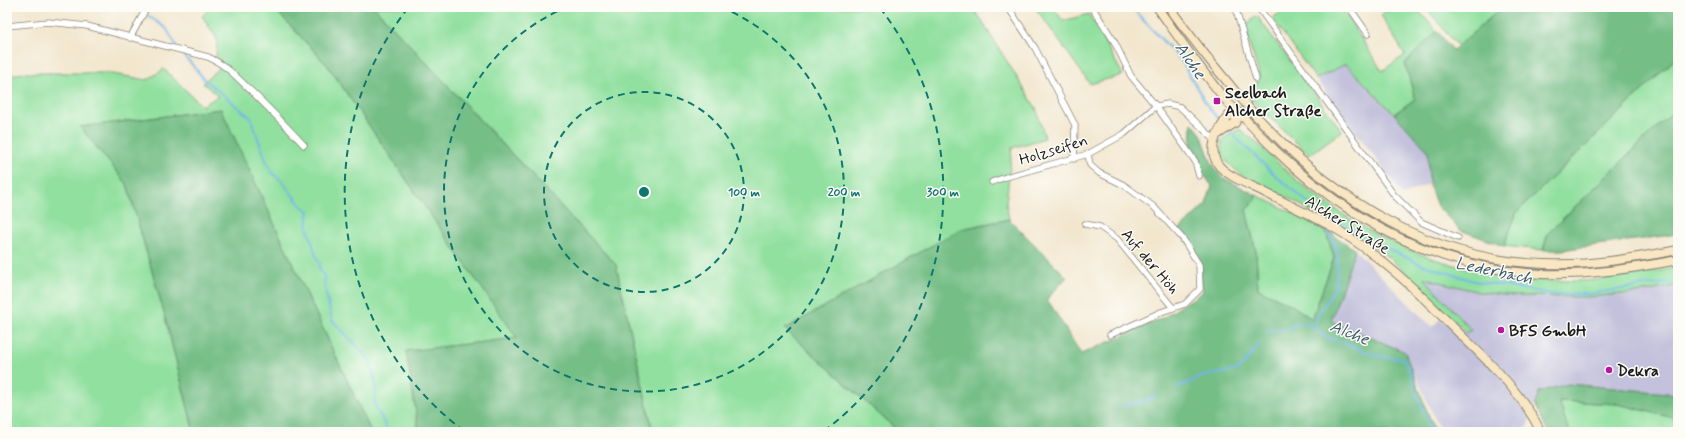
<svg xmlns="http://www.w3.org/2000/svg" width="1685" height="439" viewBox="0 0 1685 439" font-family="Mynerve,sans-serif">
<style>
.industrial{fill:#c3c1db}
.green{fill:#91e09f;stroke:#567e5e}
.forest{fill:#74be86;stroke:#486d51}
.lines{fill:none;stroke-linecap:round;stroke-linejoin:round}
.stream{stroke:#72b6e8;stroke-width:2}
.street-casing{stroke:#878174;stroke-width:7}
.secondary-casing{stroke:#878174;stroke-width:10}
.street{stroke:#fff;stroke-width:5.5}
.secondary{stroke:#f9e7c3;stroke-width:8}
.ring{fill:none;stroke:#0f766e;stroke-width:2;stroke-dasharray:7 5}
.poi-dot{fill:#b5179e;stroke:#fdfcf7;stroke-width:1.5}
.labels{text-anchor:middle;stroke-width:3;stroke-linejoin:round;paint-order:stroke}
.poi-label{font-size:16px;font-weight:bold;fill:#1c1c1c;stroke:#fdfcf7;text-anchor:start}
.street-label{font-size:16px;fill:#1c1c1c;stroke:#fdfcf7}
.water-label{font-size:17px;font-style:italic;fill:#3e5a6e;stroke:#fdfcf7}
.centre{fill:#0f766e;stroke:#fdfcf7;stroke-width:2}
.ring-label{font-size:12px;text-anchor:middle;font-weight:bold;fill:#0f766e;stroke:#fdfcf7;stroke-width:3;stroke-linejoin:round;paint-order:stroke}
</style>
<rect width="100%" height="100%" fill="#fdfcf7"/>
<filter id="ink" filterUnits="userSpaceOnUse"><feTurbulence type="fractalNoise" baseFrequency=".025" numOctaves="2"/><feDisplacementMap in="SourceGraphic" scale="8" xChannelSelector="R" yChannelSelector="G"/><feConvolveMatrix kernelMatrix="1 2 1 2 8 2 1 2 1" color-interpolation-filters="sRGB"/></filter>
<filter id="wash" filterUnits="userSpaceOnUse"><feTurbulence type="fractalNoise" baseFrequency=".012" numOctaves="4" result="noise"/><feDisplacementMap in="SourceGraphic" scale="16" xChannelSelector="R" yChannelSelector="G"/><feGaussianBlur stdDeviation="0.9" result="paint"/><feColorMatrix in="noise" values="0 0 0 0 0 0 0 0 0 0 0 0 0 0 0 0 0 1.4 0 .05"/><feComposite in="paint" operator="in"/></filter>
<g filter="url(#wash)">
<rect width="100%" height="100%" fill="#f2e6cd"/>
<path class="industrial" d="M1346 64 1428 151 1429 184 1403 195 1316 79Z
M1355 250 1432 327 1440 319 1467 333 1470 330 1423 277 1479 292 1514 296 1587 297 1646 292 1678 285V394L1539 392 1527 427 1521 432H1441L1405 352 1331 321Z"/>
<path class="green" d="M211 7H273L328 66 455 250 518 338 407 351 419 432H371L221 109 81 127 127 184 164 313 194 432H7V76L22 73H107L147 80 164 69 202 106 218 96 203 83 221 66 216 56 217 39 202 16Z
M374 7H973L1036 108 1045 138 1012 148 1006 204 1009 219 961 229 785 329 899 432H653L616 265Z
M1035 7H1053L1063 21 1089 14 1123 75 1090 84Z
M1290 7H1341L1382 71 1405 55 1381 15 1391 7H1415L1437 31 1405 63 1415 99 1394 114 1346 64 1316 79 1272 18Z
M1425 7H1497L1500 10 1458 46Z
M1257 16 1342 131 1309 155 1245 93 1257 84 1259 74 1244 26Z
M1678 56V107L1548 233 1543 250 1504 246 1517 212Z
M1239 129C1259 142 1275 161 1293 177 1307 190 1325 202 1341 213 1409 260 1492 280 1573 281 1607 281 1644 273 1678 267V285L1646 292 1587 297 1514 296 1479 292 1424 278 1471 330 1467 333 1412 278 1382 252 1290 199 1240 174 1221 156 1222 139Z
M1256 195 1325 229 1334 258 1312 319 1290 304 1258 289 1256 251 1246 210 1255 201Z
M1559 401 1618 404 1678 419V432H1569Z"/>
<path class="forest" d="M273 7H374L616 265 653 432H419L406 351 517 338 455 250 328 66Z
M1497 7H1678V56L1517 212 1504 246 1460 230 1437 206 1429 184 1428 151 1394 114 1415 99 1405 63 1437 31 1453 50 1499 10Z
M1678 107V234L1561 250H1543L1548 233Z
M221 109 371 432H194L164 313 127 184 80 127Z
M1192 123 1201 134 1212 164 1222 177 1256 195 1255 201 1246 210 1256 251 1258 289 1290 304 1312 319 1334 258 1325 229 1355 250 1331 321 1405 352 1435 432H899L785 329 961 229 1009 219 1067 277 1047 299 1081 354 1163 318 1203 292 1199 260 1179 230 1206 204 1212 186 1202 172 1191 149Z
M1568 384 1678 394V419L1618 404 1559 401 1569 432H1548L1535 404 1539 392Z"/>
<g class="lines">
<path class="stream" d="M135 7 140 10
M1131 7 1181 60 1208 107 1221 122
M147 15 166 28 176 45
M183 54 204 79 251 118 266 161 273 174 282 181 301 206 309 211C305 232 310 231 314 249 316 256 316 258 320 264L319 268 325 278 324 285 332 320 370 360 376 386 374 404 389 432
M1228 130 1276 176 1317 210 1378 244 1420 264 1474 281 1553 294H1588L1678 281
M1328 231 1338 253 1336 287 1319 313 1314 327 1322 335 1378 356 1404 359 1412 375 1416 394 1433 432
M1266 332 1271 330H1285L1300 322 1314 327
M1177 387 1204 376 1237 370 1244 364 1261 341
M1118 407 1147 400 1156 396"/>
</g>
</g>
<g filter="url(#ink)">
<g class="lines">
<defs>
<path id="street" d="M1008 7 1035 48 1075 125 1074 159
M1092 7 1114 41 1131 76 1156 106 1195 161 1199 176
M1235 7 1256 79
M1258 7 1394 195 1421 222 1458 238
M1349 7 1368 34
M7 26 48 22 87 26 208 57C224 64 235 75 247 87 267 106 285 125 304 145
M130 38 147 7
M1088 154 1090 165 1099 173 1124 185 1154 207 1183 239 1199 265 1200 289 1185 304 1161 312 1110 335
M992 182 1006 177 1088 154 1124 134 1156 106 1168 104 1180 107 1215 140
M1085 224 1100 227 1117 239 1173 308"/>
<path id="secondary" d="M1157 7C1179 38 1200 69 1224 98 1230 106 1237 111 1244 118 1323 205 1421 268 1541 274 1587 276 1633 268 1678 260
M1169 7C1190 36 1212 64 1235 91 1244 101 1251 112 1261 121 1336 201 1432 261 1545 264 1590 266 1634 258 1678 250
M1240 114 1228 116C1219 129 1207 146 1217 163 1225 176 1253 186 1266 193 1289 205 1313 216 1336 229 1381 256 1417 291 1454 328 1488 362 1519 388 1541 432
M1217 135 1235 123 1240 114"/>
</defs>
<use href="#street" class="street-casing"/>
<use href="#secondary" class="secondary-casing"/>
<use href="#street" class="street"/>
<use href="#secondary" class="secondary"/>
</g>
</g>
<g class="ring">
<circle cx="644" cy="192" r="100"/>
<path d="M721 7A200 200 0 1 1 567 7"/>
<path d="M464 431A299 299 0 0 1 408 8M880 8A299 299 0 0 1 824 431"/>
</g>
<g class="poi-dot">
<rect x="1213" y="97" width="8" height="8" rx="2"/>
<circle cx="1501" cy="330" r="4"/>
<circle cx="1609" cy="370" r="4"/>
</g>
<g class="labels">
<g class="poi-label">
<text x="1225" y="98">Seelbach<tspan x="1225" dy="18">Alcher Straße</tspan></text>
<text x="1509" y="336">BFS GmbH</text>
<text x="1617" y="376">Dekra</text>
</g>
<g class="street-label">
<text transform="translate(1053 149) rotate(-17)" y="6">Holzseifen</text>
<text transform="translate(1348 224) rotate(32)" y="6">Alcher Straße</text>
<text transform="translate(1151 261) rotate(50)" y="6">Auf der Höh</text>
</g>
<g class="water-label">
<text transform="translate(1191 60) rotate(55)" y="6">Alche</text>
<text transform="translate(1494 270) rotate(12)" y="6">Lederbach</text>
<text transform="translate(1350 332) rotate(22)" y="6">Alche</text>
</g>
</g>
<circle cx="644" cy="192" r="6" class="centre"/>
<g class="ring-label">
<text x="744" y="196">100 m</text>
<text x="844" y="196">200 m</text>
<text x="943" y="196">300 m</text>
</g>
<rect width="1685" height="439" fill="none" stroke="#fdfcf7" stroke-width="24"/>
</svg>
